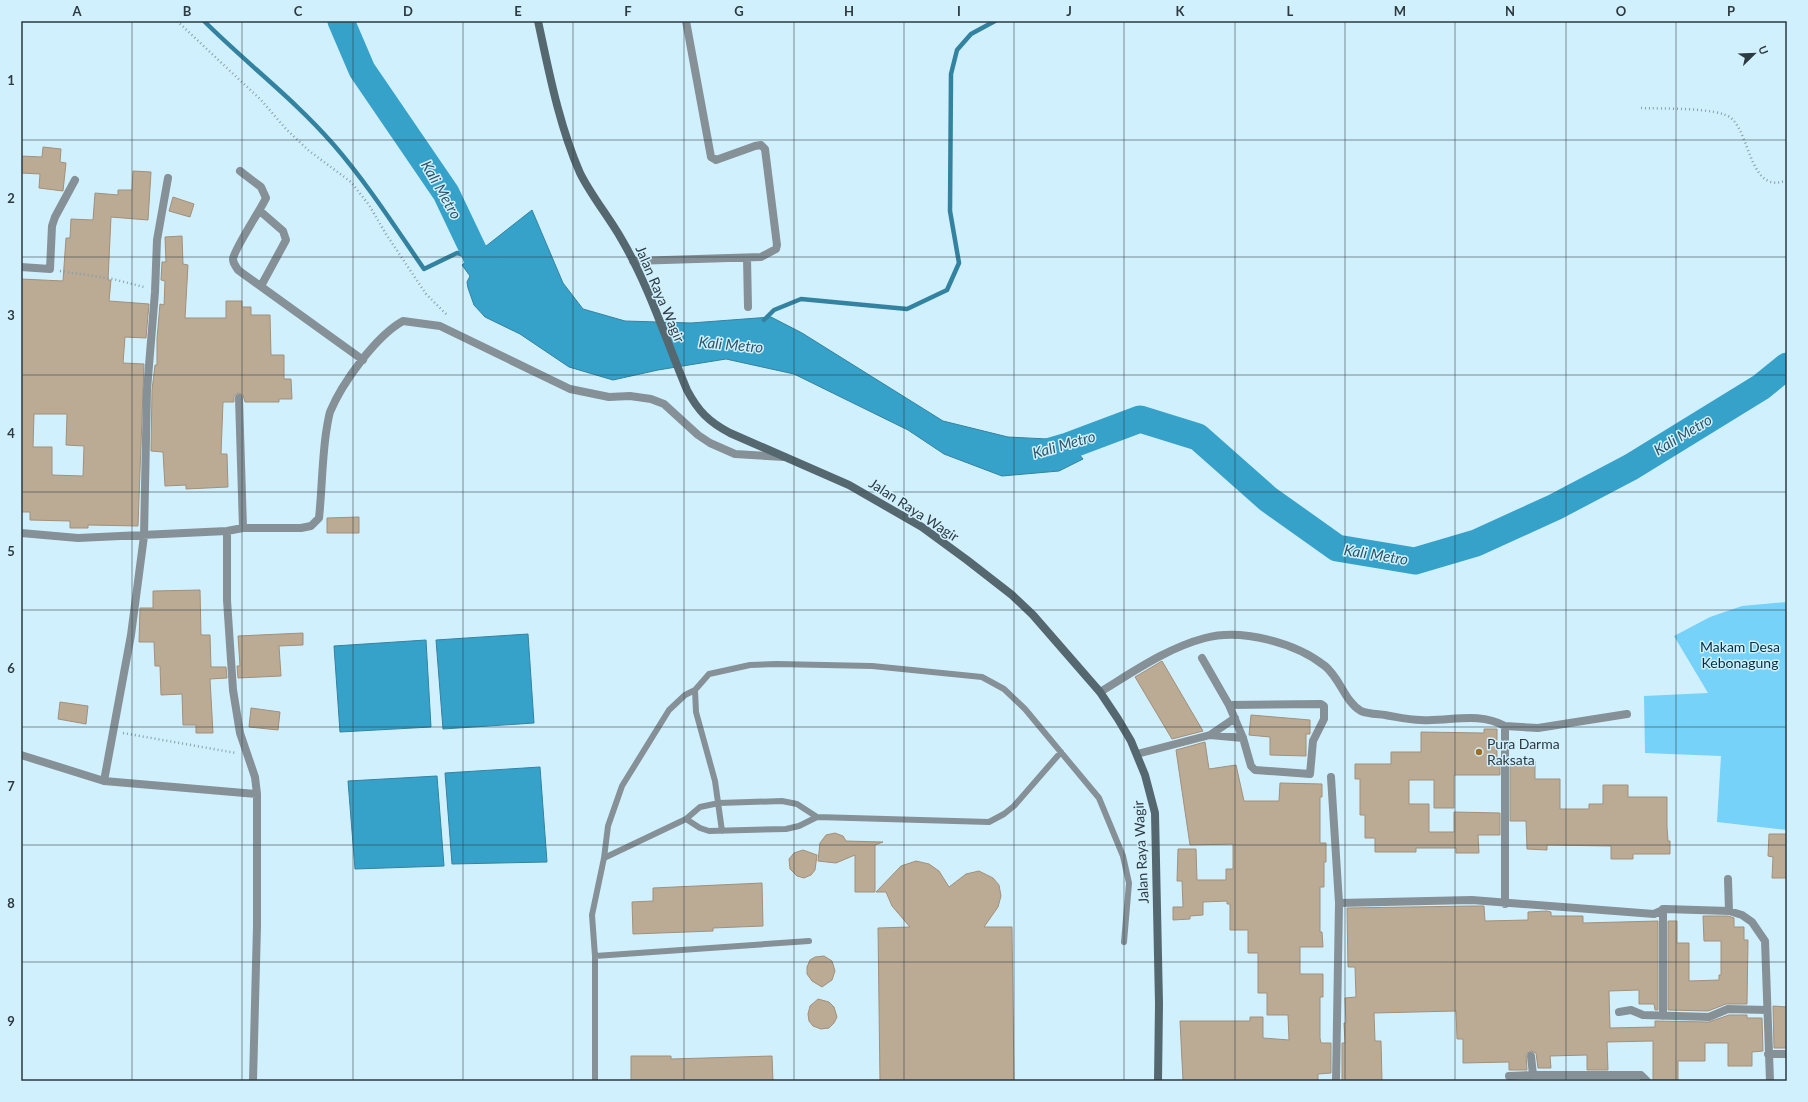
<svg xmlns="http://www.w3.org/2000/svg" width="1808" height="1102" viewBox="0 0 1808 1102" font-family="Lato,sans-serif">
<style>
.green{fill:#76d2f8}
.water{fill:#36a2c9;stroke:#3383a0}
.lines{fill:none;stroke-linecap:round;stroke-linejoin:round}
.stream{stroke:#3383a0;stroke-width:4.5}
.river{stroke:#36a2c9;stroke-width:27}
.building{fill:#bbaa94;stroke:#a1907a;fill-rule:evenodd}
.path{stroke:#889fa9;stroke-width:2.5;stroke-dasharray:1 3;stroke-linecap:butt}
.lane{stroke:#859197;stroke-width:6}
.street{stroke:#859197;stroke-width:8}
.secondary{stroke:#55676f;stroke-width:8}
.grid{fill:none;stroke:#2d3a3f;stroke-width:1;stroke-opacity:0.55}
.poi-dot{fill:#9e6e22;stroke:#d1f0fe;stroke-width:1.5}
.labels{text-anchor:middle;stroke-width:3;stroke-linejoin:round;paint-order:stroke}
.street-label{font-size:14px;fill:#2d3a3f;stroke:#d1f0fe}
.park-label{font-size:14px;fill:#003041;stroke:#d1f0fe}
.poi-label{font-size:14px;fill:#2d3a3f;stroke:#d1f0fe;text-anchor:start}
.water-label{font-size:15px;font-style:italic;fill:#2a5668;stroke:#d1f0fe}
.neatline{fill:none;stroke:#2d3a3f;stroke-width:1.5}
.grid-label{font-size:13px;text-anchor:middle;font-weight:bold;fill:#2d3a3f}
</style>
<rect width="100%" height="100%" fill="#d1f0fe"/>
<path class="green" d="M1787 602V830L1717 822 1721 756 1645 753 1644 696 1708 693 1674 636 1710 617 1742 606Z"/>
<path class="water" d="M532 210 563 283 583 309 625 321 691 323 771 317 802 333 943 421 1008 437 1067 440 1083 459 1059 471 1002 476 944 454 908 430 794 374 726 359 658 370 613 380 569 367 520 334 485 317 474 305 468 288 467 282 470 276 462 265Z
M528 634 534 723 443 729 436 640Z
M426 640 431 727 340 732 334 646Z
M540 767 547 862 452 864 445 773Z
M437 776 444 866 355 869 348 781Z"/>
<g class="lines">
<path class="stream" d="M204 21C246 63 294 99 333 144 367 183 395 227 424 269L457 253 477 258
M764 320 774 310 801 299 907 309 947 290 959 263 950 211 951 74 957 50 971 34 995 21"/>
<path class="river" d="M341 21 362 70 446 193 477 258 501 279
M1037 455 1068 446 1140 419 1198 437 1268 499 1337 548 1415 561 1476 543 1555 507 1631 467 1761 387 1787 366"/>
</g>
<path class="building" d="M43 147 61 149 60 162 66 163 63 191 39 188 40 174 21 173V156L42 157Z
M133 171 151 172 148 220 111 217 108 280H111L109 301 149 304 146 338 125 337 123 363 144 364 138 526 88 525V528H70V521L30 520V512H21V279L63 281 66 238H70L71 219 93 220 95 193 118 195V190H132ZM34 414H67L66 445 84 446 83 476 52 475V447H33Z
M173 197 194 204 190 217 169 211Z
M182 236 183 264 188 265 185 318H226V301H242V307H251V315H270L271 355H284V379H291L292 399H279V402H245L243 395 238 393 234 396V402H223L221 454H227L228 487 186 489V485L165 486 163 452 151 451 152 390 155 365H157V339L160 304 164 305 165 281 161 280 162 262H166L165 237Z
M359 517V533H327V518Z
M200 590 201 635H210L211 667H226L227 678 210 679 213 733H196V725H183L182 694 161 695 160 666H155L154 642H139L140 608H153V591Z
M303 633V645L279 646 281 676 238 678 237 666H240L238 636Z
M1162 661 1203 731 1172 739 1135 677Z
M60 702 88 706 86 724 58 719Z
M251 708 280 712 278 730 249 727Z
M1251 715 1310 720V734H1306V756L1270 755V737L1249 735Z
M1484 729H1497V761H1500V775H1454V808H1434V780H1409V804H1429V832H1454V812L1500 813V835H1478L1479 853H1456V848H1416V852H1375V838H1365V815H1360V779H1355V764H1391V752H1421V732L1484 733Z
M1205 742 1209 769 1236 765 1244 801H1279L1280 783 1322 784V797H1320V843H1326V862H1324V887H1320V932H1322L1323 947H1300V974H1323V997H1320V1038L1321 1043H1331V1073L1318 1074V1081H1183L1180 1021H1250V1017H1263V1038L1289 1040 1288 1015H1267V993H1258V953H1248V930H1230V904H1227V901L1203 902V915L1190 916V919L1173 920V907H1183L1182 881H1177L1178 849H1196L1197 880H1226V869H1233V844L1190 845 1176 750Z
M1510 761H1535V779H1560V809H1589V804H1603V785H1628V797H1667V827L1668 841H1670V854H1633V859H1611V846L1547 845V850L1527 849 1526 821H1510Z
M835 833 843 836 846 841 883 842 875 845V892H855V855L836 863 818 861 820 843 826 835Z
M1769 834H1787V878H1772L1773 857 1768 856Z
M803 850 817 855 815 870 811 875 804 878 797 876 790 869 789 859 794 853Z
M916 861 929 864 939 871 949 887 966 874 979 871 993 878 999 885 1001 896 998 907 984 927H1012L1014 1081H880L878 928 910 927 892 906 886 892H876L901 866Z
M762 883 763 926 713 928V931L633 934 632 902 653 901V888Z
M1472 906H1484L1485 921 1528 920V912L1547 911 1551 912V916H1583V923L1658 921V1010H1655L1654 1004H1639V990L1609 991 1610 1028 1655 1027V1021L1709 1022 1729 1015H1747V1018H1762L1763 1051 1752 1052V1066H1728V1043H1705V1061H1678V1081H1653V1041L1607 1042 1608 1070H1587V1055L1550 1056 1551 1068H1538L1536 1053 1531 1051 1526 1054 1527 1070H1509V1062L1463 1063V1039H1457L1456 1011 1374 1013 1375 1041H1381L1382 1081H1342V1043H1345L1344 1023H1346L1345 998 1356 997 1355 967H1348L1347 908Z
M1703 916H1728L1734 918V927H1744V940H1748L1747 1004H1726L1708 1011 1668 1010V921H1677V943H1689V981L1719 980V975H1721V941H1704Z
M824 956 832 961 835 971 832 980 822 987 812 981 807 974V967L810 960 815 957Z
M818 999 829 1002 834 1007 837 1017 834 1023 829 1028 821 1029 813 1026 809 1021 808 1014 810 1006Z
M1773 1006 1787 1007V1048H1774Z
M631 1056H671V1059L772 1056 773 1081H631Z"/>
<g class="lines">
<path class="path" d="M177 21 261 100 286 129 308 150 351 182 369 205 386 234 426 294 448 316
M1641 108C1660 109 1718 107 1731 118 1751 135 1750 196 1787 180
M60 271 113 279 144 287
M123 733 236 753"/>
<path class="lane" d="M686 819 700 828 709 831 786 829 799 826 817 817 989 822 1004 814 1014 806 1061 752
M722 831 715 781 696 712 695 690 709 674 750 665 777 664 872 666 982 677 1004 689 1025 709 1099 798 1123 856 1129 883 1124 942
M604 858 608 826 622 786 669 710 685 695 695 690
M595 956 809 941
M595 1081V956L592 915 604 858 686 819 700 807 719 803 782 801 797 804 817 817"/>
<path class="street" d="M240 171 261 187 266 198C260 211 234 249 233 259 233 264 236 266 238 270L363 360
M260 211 283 231 286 240 261 286
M747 258 748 307
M633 261 761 257 776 249 777 245 765 149 761 145 755 146 716 160 711 157 686 21
M21 267 50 269 52 226 55 217 75 180
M239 398 243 528
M227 531V600L233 690 240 733 255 777 257 794V926L253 1081
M21 533 78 538 227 531 243 528H301L311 526 319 518C322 490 322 461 326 433 327 427 328 419 330 412 342 383 376 336 403 321L440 326 570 389 609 397 630 396 651 399 664 404 698 435 710 443 735 454 784 457
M1202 658 1229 705 1321 704 1324 706V719L1313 741 1310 774 1255 770 1251 766 1243 738 1229 705
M1100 692C1133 672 1167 648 1205 638 1242 628 1296 643 1325 666 1340 678 1345 702 1361 711 1368 714 1378 714 1385 715 1397 717 1409 720 1421 720 1450 722 1477 711 1505 726V904
M1505 726 1538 728 1627 714
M1210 735 1235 718
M1137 754 1210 735 1243 738
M21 755 104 781 257 794
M1331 777 1339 903 1336 1081
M104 781 131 635 144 536 147 390 155 292 157 240 168 178
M1728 879 1729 911
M1339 903 1472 900 1654 914 1665 909 1729 911 1742 915 1752 922 1765 941 1770 1081
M1663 909V1016
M1619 1012 1631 1010 1643 1015 1709 1017 1728 1009 1767 1010
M1768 1054H1787
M1531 1056 1533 1075H1641L1647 1081
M1509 1076 1533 1075"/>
<path class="secondary" d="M538 21C549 72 559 125 580 173 592 197 609 217 622 240 649 286 666 340 687 390 698 411 709 422 730 433L849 485 922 527 967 560 1012 595 1033 615 1100 692 1118 719 1131 741 1145 775 1155 813 1159 1004 1158 1081"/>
</g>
<path class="grid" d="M132 21V1081M242 21V1081M353 21V1081M463 21V1081M573 21V1081M684 21V1081M794 21V1081M904 21V1081M1014 21V1081M1124 21V1081M1235 21V1081M1345 21V1081M1455 21V1081M1566 21V1081M1676 21V1081M21 140H1787M21 257H1787M21 375H1787M21 492H1787M21 610H1787M21 727H1787M21 845H1787M21 962H1787"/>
<circle class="poi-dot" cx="1479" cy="752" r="4"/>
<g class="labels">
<g class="street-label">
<text transform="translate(660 294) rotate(67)" y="5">Jalan Raya Wagir</text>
<text transform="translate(914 510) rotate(33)" y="5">Jalan Raya Wagir</text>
<text transform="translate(1141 852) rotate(-93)" y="5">Jalan Raya Wagir</text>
</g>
<g class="park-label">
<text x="1740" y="652">Makam Desa<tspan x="1740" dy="16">Kebonagung</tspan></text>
</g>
<g class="poi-label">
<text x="1487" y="749">Pura Darma<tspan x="1487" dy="16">Raksata</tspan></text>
</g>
<g class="water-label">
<text transform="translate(441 190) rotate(60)" y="5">Kali Metro</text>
<text transform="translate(731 345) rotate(5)" y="5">Kali Metro</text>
<text transform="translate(1683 435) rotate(-31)" y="5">Kali Metro</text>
<text transform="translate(1064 445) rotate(-16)" y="5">Kali Metro</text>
<text transform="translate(1376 555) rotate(9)" y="5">Kali Metro</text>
</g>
</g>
<rect width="1808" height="1102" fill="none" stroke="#d1f0fe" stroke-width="44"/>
<g transform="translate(1754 54) rotate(67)" stroke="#d1f0fe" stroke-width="3" paint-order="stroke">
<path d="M0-3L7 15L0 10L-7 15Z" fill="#2d3a3f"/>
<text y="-6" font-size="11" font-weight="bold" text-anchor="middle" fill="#2d3a3f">U</text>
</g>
<rect x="22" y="22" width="1764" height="1058" class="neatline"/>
<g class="grid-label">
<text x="77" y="16">A</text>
<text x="187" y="16">B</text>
<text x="298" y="16">C</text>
<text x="408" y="16">D</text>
<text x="518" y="16">E</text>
<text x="628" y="16">F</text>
<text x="739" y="16">G</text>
<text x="849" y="16">H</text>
<text x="959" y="16">I</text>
<text x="1069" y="16">J</text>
<text x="1180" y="16">K</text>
<text x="1290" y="16">L</text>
<text x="1400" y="16">M</text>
<text x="1510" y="16">N</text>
<text x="1621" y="16">O</text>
<text x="1731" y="16">P</text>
<text x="11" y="85">1</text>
<text x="11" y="203">2</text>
<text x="11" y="320">3</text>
<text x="11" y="438">4</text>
<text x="11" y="556">5</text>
<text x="11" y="673">6</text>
<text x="11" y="791">7</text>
<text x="11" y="908">8</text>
<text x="11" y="1026">9</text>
</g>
</svg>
